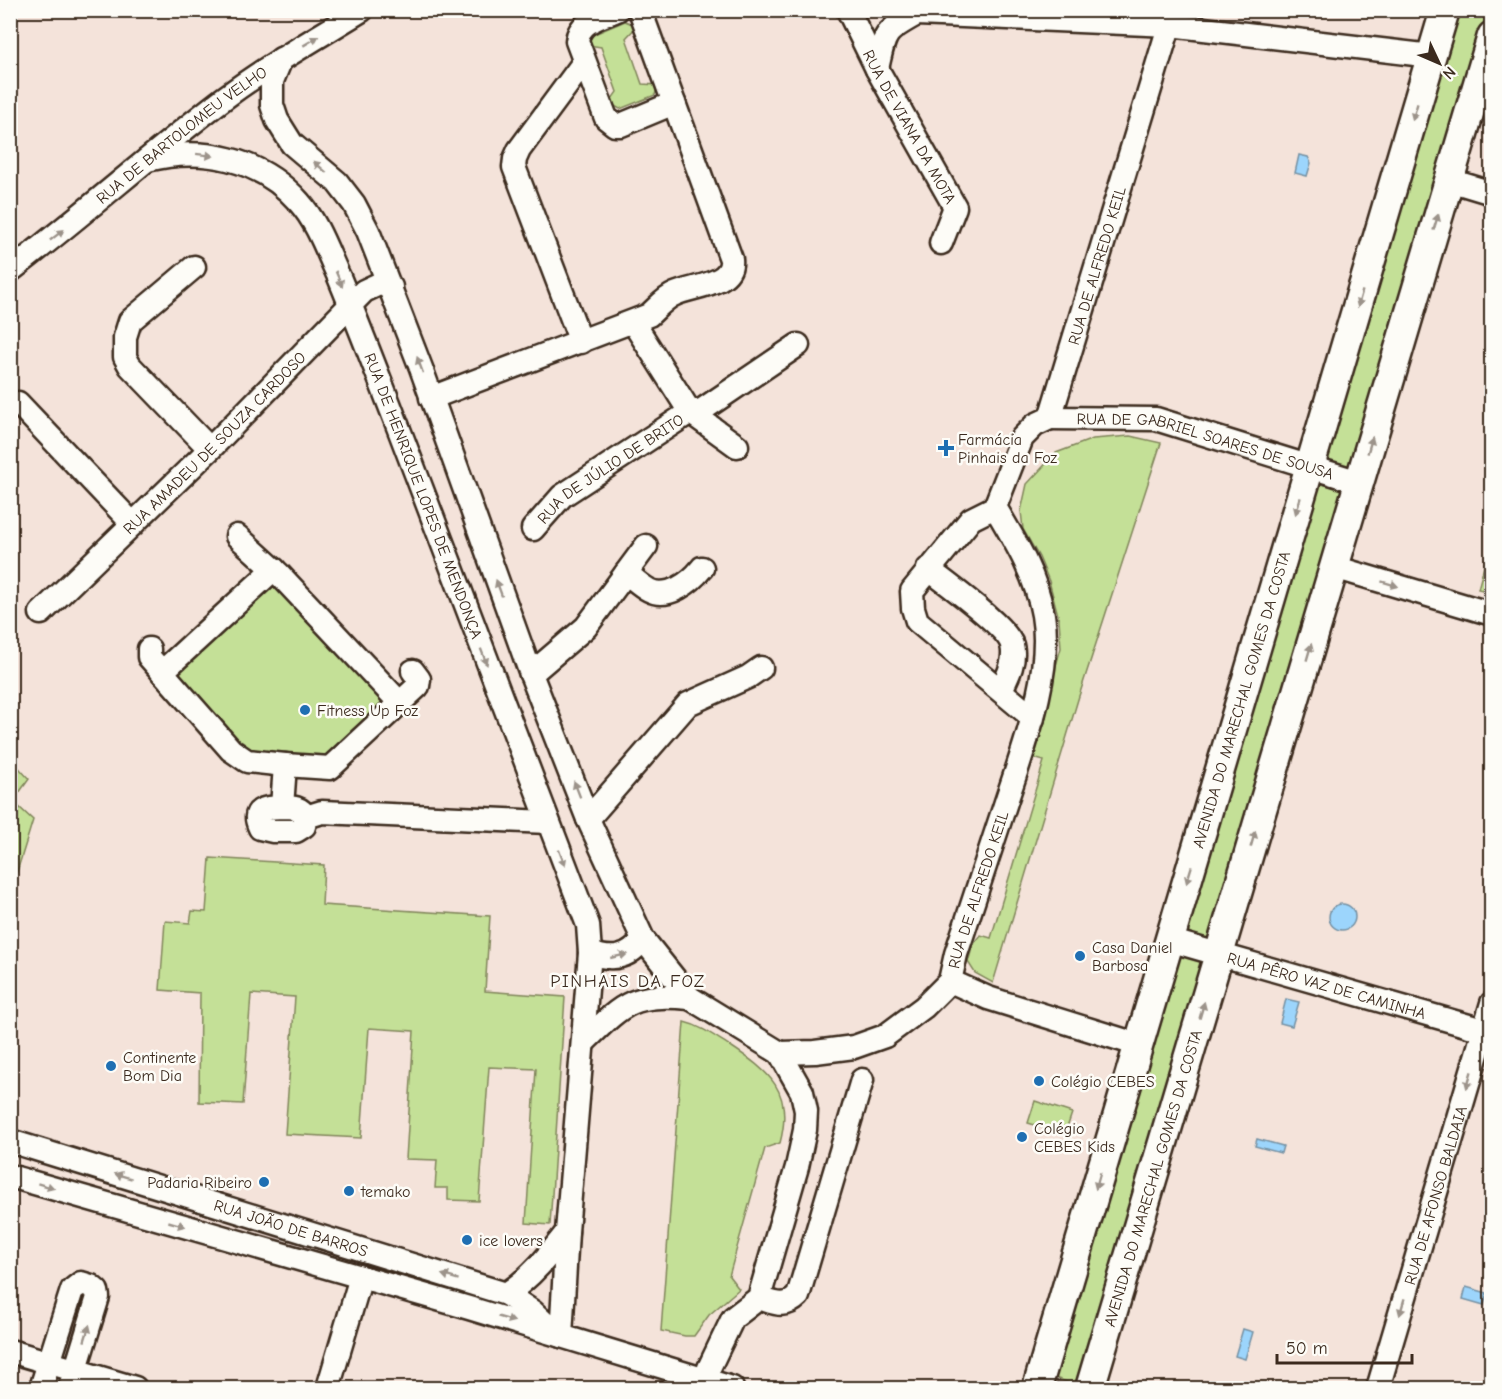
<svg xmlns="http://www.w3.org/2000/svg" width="1502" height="1399" viewBox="0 0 1502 1399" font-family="'Comic Neue',sans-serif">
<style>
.green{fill:#c4e097;stroke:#80855a;stroke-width:1.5}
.water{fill:#9cd5fc;stroke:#7591a3;stroke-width:1.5}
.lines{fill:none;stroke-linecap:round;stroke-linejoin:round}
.minor-casing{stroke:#3b2a1e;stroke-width:27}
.major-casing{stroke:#3b2a1e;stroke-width:33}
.minor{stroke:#fdfcf7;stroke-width:22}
.major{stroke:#fdfcf7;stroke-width:28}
.oneway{fill:#9c938a}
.poi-dot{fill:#1f6fb2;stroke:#fdfcf7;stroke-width:2}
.labels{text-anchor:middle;stroke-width:5;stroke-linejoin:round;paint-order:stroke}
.street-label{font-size:16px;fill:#3b2a1e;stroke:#fdfcf7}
.poi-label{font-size:16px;fill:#3b2a1e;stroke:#fdfcf7;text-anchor:start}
.neighbourhood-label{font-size:18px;letter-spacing:1.5px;fill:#3b2a1e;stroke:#fdfcf7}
</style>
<rect width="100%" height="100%" fill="#f4e3da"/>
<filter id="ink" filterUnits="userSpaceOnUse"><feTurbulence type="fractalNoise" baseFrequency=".0167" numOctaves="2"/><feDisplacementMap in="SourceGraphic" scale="12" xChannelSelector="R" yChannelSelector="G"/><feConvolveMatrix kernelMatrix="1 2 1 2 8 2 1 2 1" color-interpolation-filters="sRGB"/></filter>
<g filter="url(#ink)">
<path class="green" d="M1454 11H1490L1353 468 1323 459Z
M625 21 637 26 626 38 642 84 658 85 655 95 620 109 609 103 617 92 601 47 588 45 592 35Z
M1130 436 1161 443 1079 696 993 983 975 973 968 962 973 945 981 935 991 938 1044 761 1030 757 1061 648 1059 619 1049 581 1039 557 1023 529 1021 511 1027 484 1056 453 1093 439Z
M1316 482 1346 490 1214 941 1182 931Z
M1491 540V592L1478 589Z
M271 581 384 695 383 703 323 762 248 754 178 674 179 666Z
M11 759 29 779 16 797 18 806 33 820 11 891Z
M210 858 324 865 322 905 490 916 485 991 565 997 550 1225 526 1223 536 1069 489 1067 479 1201 448 1200V1188H435L437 1160 406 1159 414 1031 369 1028 361 1138 285 1134 295 997 251 994 243 1104 199 1102 200 993 160 990 165 921 190 923 192 911 206 912Z
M1175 952 1208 961 1082 1387 1049 1376Z
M684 1022C701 1026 714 1036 729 1045 770 1072 794 1091 780 1143L765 1148 729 1276 739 1289 709 1315 694 1336H685L661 1331Z
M1035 1101 1072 1113 1065 1134 1028 1123Z"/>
<path class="water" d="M1299 155 1308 157 1311 163 1307 176 1295 173Z
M1329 917a13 13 0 1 1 26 0a13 13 0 1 1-26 0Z
M1286 999 1299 1002 1292 1026 1280 1023Z
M1257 1139 1283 1146 1281 1153 1255 1146Z
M1466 1287 1487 1293 1484 1305 1463 1299Z
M1243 1329 1253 1332 1245 1359 1235 1356Z"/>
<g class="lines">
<defs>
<g id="minor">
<path d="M617 10C601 17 579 21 577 41L606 118 615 125H621L674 103"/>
<path id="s1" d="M848 10 877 69 955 207 941 243"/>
<path d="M894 10 917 14 1170 25 1432 56"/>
<path d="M281 59 272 81V105L277 120 292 144 337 182 354 204 368 231 421 368 531 674 588 819 643 939 690 998 780 1053 802 1092 806 1111 805 1130 797 1167 759 1298 733 1318 709 1368 705 1380 707 1388"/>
<path d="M877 69C885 32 884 32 917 14"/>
<path id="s2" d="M147 160C202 146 260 158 299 202 318 223 327 251 339 277 360 328 380 380 400 432 462 597 525 761 588 925L590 953 567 1232 561 1336"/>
<path d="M1449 180 1492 193"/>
<path d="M194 267 130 321 125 337V357L130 366 210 449"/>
<path id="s3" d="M10 271C83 215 151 154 223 99 267 66 315 39 362 10"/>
<path d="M633 322 690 412 737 446"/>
<path d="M581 342 514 167 515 159 519 150 584 62"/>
<path d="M431 398 649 315C657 308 665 298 675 294 692 286 734 285 731 259L640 10"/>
<path d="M18 403 133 524"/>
<path id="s4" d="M1050 418 1156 419 1359 482"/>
<path d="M995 507 971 519 912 591 913 608 917 621 1033 718"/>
<path id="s5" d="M533 529 562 496 690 412 702 410 798 345"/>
<path d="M237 536 279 574 400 703"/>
<path d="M1334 567 1492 614"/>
<path d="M928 569C945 582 1008 628 1012 645 1016 661 1008 676 1001 690"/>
<path d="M626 573C633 578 641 586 649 590 668 600 691 582 702 568"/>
<path id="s6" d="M41 613 210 449 364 291 379 284 391 287"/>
<path d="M149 649V657L231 750 247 761 285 765"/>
<path d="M162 672 274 569"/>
<path d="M531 674 586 627 646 546"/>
<path d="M282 807 285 765 330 768 418 686 419 679 413 671"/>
<path d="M282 807C293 807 301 807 306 817L304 826 296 831H273L260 828C250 807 267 808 282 807Z"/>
<path d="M306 817 322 812 548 822"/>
<path d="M588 819 688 704 748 677 761 668"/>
<path id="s7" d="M1169 940 1483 1030"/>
<path d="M590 953C612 961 629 959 643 939"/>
<path d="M950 981 988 998 1139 1045"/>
<path d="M584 1042C624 1003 632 993 690 998"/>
<path id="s8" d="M780 1053 815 1052 854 1047 885 1036 924 1007 950 981 956 954C973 903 990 852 1006 802 1024 747 1053 672 1043 615 1036 575 1015 541 995 507L1022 438 1035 425 1050 418 1174 10"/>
<path id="s9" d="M10 1141 506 1294 533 1312 552 1330"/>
<path d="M10 1176 469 1308 732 1388"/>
<path d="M506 1294C531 1278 549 1255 567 1232"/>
<path d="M759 1298C775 1303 785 1309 798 1296L862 1080"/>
<path d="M10 1351 135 1388"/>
<path d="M41 1388 72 1290 81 1283 91 1286 97 1291 98 1297 70 1388"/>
<path d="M328 1388 361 1277"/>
<path id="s10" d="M1378 1388 1492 1003"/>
</g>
<g id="major">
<path id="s11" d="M1037 1388 1445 10"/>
<path id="s12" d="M1090 1388 1492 36"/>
</g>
</defs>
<use href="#minor" class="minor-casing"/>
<use href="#major" class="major-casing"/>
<use href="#minor" class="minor"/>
<use href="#major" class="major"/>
</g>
<defs><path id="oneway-solid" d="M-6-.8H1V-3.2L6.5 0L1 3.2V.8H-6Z" transform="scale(1.5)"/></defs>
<g class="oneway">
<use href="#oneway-solid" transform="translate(311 41) rotate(-31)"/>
<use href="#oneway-solid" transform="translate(1415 112) rotate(106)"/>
<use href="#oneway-solid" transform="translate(205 155) rotate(7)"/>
<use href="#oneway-solid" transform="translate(320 167) rotate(-139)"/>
<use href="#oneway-solid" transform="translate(1436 222) rotate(-73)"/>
<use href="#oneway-solid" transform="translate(57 235) rotate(-38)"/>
<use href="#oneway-solid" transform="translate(339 279) rotate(67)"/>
<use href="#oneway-solid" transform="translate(1360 299) rotate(106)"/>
<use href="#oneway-solid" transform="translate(420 365) rotate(-110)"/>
<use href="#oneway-solid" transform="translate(1370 445) rotate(-74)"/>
<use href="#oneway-solid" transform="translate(1298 506) rotate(107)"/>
<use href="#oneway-solid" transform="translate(1390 584) rotate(17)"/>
<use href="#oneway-solid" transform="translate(499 588) rotate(-110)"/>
<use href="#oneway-solid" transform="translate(1309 652) rotate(-74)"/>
<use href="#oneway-solid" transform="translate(484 657) rotate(69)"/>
<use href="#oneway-solid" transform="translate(577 789) rotate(-111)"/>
<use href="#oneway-solid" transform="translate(1253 839) rotate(-74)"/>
<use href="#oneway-solid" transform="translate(562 858) rotate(69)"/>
<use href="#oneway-solid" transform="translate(1189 875) rotate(107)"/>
<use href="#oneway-solid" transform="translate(619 956) rotate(-13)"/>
<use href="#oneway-solid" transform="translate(1202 1010) rotate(-74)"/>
<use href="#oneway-solid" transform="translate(1469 1080) rotate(106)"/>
<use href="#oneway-solid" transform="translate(123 1176) rotate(-163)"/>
<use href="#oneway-solid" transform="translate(1098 1181) rotate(106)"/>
<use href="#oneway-solid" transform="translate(46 1186) rotate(17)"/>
<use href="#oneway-solid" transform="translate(177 1224) rotate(16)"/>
<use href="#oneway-solid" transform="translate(450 1277) rotate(-163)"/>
<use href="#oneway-solid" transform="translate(1402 1307) rotate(106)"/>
<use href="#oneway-solid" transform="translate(506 1319) rotate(17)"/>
<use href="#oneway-solid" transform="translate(87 1333) rotate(-73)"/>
</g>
</g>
<g class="poi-dot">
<path d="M943 439h6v6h6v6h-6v6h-6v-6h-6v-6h6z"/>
<circle cx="305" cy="710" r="6"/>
<circle cx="1080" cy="956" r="6"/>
<circle cx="111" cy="1066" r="6"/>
<circle cx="1039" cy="1081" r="6"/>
<circle cx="1022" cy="1137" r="6"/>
<circle cx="264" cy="1182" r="6"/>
<circle cx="349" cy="1191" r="6"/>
<circle cx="467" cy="1240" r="6"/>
</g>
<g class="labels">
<g class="street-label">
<text dy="6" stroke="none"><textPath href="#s1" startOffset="132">RUA DE VIANA DA MOTA</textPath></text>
<text dy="6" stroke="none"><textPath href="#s3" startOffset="219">RUA DE BARTOLOMEU VELHO</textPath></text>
<text dy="6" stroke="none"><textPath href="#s8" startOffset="960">RUA DE ALFREDO KEIL</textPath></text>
<text dy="6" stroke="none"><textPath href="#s6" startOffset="243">RUA AMADEU DE SOUZA CARDOSO</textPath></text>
<text dy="6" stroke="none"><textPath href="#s4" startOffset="159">RUA DE GABRIEL SOARES DE SOUSA</textPath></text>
<text dy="6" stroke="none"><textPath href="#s5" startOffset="99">RUA DE JÚLIO DE BRITO</textPath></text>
<text dy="6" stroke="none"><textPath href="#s2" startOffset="486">RUA DE HENRIQUE LOPES DE MENDONÇA</textPath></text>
<text dy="6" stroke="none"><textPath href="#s11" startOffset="718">AVENIDA DO MARECHAL GOMES DA COSTA</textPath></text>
<text dy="6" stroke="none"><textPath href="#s8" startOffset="288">RUA DE ALFREDO KEIL</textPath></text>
<text dy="6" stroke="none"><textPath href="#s7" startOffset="164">RUA PÊRO VAZ DE CAMINHA</textPath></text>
<text dy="6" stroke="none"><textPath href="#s12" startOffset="219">AVENIDA DO MARECHAL GOMES DA COSTA</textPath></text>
<text dy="6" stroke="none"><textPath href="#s10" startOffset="201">RUA DE AFONSO BALDAIA</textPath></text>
<text dy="6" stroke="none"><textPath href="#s9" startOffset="294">RUA JOÃO DE BARROS</textPath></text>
</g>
<g class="poi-label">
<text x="958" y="445">Farmácia<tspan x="958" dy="18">Pinhais da Foz</tspan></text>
<text x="317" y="716">Fitness Up Foz</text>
<text x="1092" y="953">Casa Daniel<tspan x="1092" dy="18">Barbosa</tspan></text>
<text x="123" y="1063">Continente<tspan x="123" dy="18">Bom Dia</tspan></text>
<text x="1051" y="1087">Colégio CEBES</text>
<text x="1034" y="1134">Colégio<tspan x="1034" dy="18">CEBES Kids</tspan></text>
<text x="252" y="1188" text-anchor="end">Padaria Ribeiro</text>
<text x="361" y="1197">temako</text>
<text x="479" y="1246">ice lovers</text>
</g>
<g class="neighbourhood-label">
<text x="628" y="987">PINHAIS DA FOZ</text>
</g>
</g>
<rect width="1502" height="1399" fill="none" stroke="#fdfcf7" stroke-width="36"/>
<rect x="18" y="18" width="1466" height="1363" fill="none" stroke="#3b2a1e" stroke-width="2" filter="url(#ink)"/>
<g transform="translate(1439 63) rotate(134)" stroke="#fdfcf7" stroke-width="4.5" paint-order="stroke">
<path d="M0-4.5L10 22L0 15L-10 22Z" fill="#3b2a1e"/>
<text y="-9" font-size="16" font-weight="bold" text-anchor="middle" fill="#3b2a1e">N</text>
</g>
<path d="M1277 1354v9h135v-9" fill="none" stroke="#3b2a1e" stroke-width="3"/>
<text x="1286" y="1354" font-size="18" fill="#3b2a1e" stroke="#fdfcf7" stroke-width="4.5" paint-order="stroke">50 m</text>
</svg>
